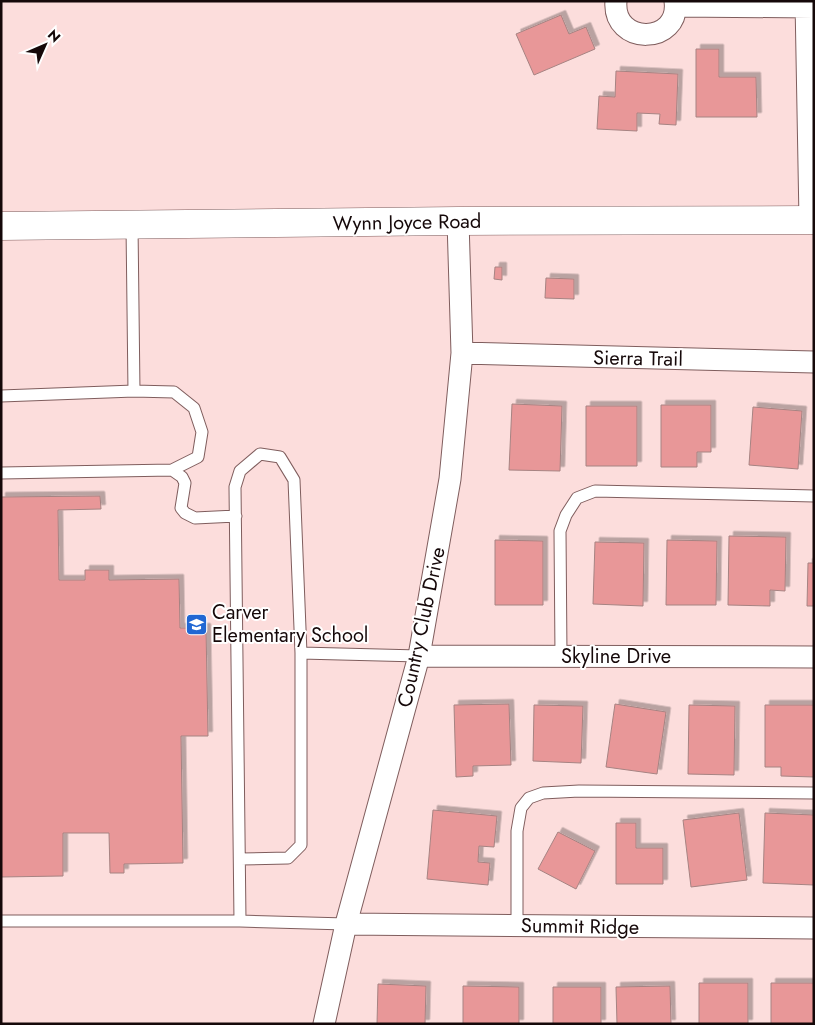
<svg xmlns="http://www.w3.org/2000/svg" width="815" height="1025" viewBox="0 0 815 1025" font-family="Jost,sans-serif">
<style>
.building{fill:#e89798;stroke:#a68382;filter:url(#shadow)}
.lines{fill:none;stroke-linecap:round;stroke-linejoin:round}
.lane-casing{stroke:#7f5d5d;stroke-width:13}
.street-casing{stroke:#7f5d5d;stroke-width:23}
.secondary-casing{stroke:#7f5d5d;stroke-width:29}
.lane{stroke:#fff;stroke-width:11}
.street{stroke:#fff;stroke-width:21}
.secondary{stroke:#fff;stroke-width:28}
.labels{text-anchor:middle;stroke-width:4;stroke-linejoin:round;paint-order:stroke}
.street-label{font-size:20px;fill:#150809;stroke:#fff}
.poi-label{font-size:20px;fill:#150809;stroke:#fff;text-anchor:start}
</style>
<defs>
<filter id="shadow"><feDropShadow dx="4.5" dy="-4.5" stdDeviation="0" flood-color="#0004"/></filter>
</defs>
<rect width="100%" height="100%" fill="#fcdddc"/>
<path class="building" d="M561 15 569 34 586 27 595 49 534 75 516 34Z
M696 49H719V77H756L757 117H696Z
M616 71 678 74 676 125 659 124 660 114 637 113V131L597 129 599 96 615 97Z
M495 267H502V280L494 279Z
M546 278 574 279V299L545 298Z
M512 404 562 406 560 471 509 470Z
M661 405H711V452H697V467H661Z
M586 406H637V466H586Z
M753 407 802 411 798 469 749 465Z
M100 496 101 509 58 510 59 580H85V570H109V580L179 579 180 628H206L208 736H181L183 863 124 864V873H110L109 833H63V876L1 877V497Z
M729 536 786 537 785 591 770 590V606L728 605Z
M495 540 543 541V605H495Z
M667 540 717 541 716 605H666Z
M595 542 644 543 643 606 593 604Z
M808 563H814V606H807Z
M509 704 511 765 473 766V776L456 777 454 705Z
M615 704 666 712 657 774 606 767Z
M534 705 583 706 581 763 533 761Z
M689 705 735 706 734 775 688 774Z
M765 705H814V777L781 776V767H765Z
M433 810 497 816 494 847 479 846 478 862 490 863 488 885 427 879Z
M739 813 747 880 691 887 683 820Z
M765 813 814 815V885L763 883Z
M616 823H636V848H663V884H616Z
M558 832 595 851 576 889 538 869Z
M699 983H748V1024H699Z
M771 983H814V1024H771Z
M378 984 426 986 425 1024H377Z
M463 986 519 987V1024H463Z
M670 986 671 1024H617L616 987Z
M553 987H601V1024H553Z"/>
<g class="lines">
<defs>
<path id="lane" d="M132 225 134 391
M1 396 134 391 174 392 194 408 202 432 198 457 172 470 1 473
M172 470 182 477 185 483 181 508 185 513 195 518 236 516
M301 653 419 656
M561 656 560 531 566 515 577 498 595 491 814 496
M240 859 288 858 301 845V653L294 480 280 457 260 454 240 471 235 487 240 921
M1 921H240L346 924
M517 926V831L521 808 529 798 543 793 579 791 814 793"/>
<path id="street" d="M616 1C612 46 681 45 675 1
M806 1 810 220
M676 6 814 7
M462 353 814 362
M419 656 814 657
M346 924 814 928
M324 1024 346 924 419 656 450 479 462 353 458 221"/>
<path id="secondary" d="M1 226 458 221 814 220"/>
</defs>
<use href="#lane" class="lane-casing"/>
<use href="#street" class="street-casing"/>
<use href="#secondary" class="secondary-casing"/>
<use href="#lane" class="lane"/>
<use href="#street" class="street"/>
<use href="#secondary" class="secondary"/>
</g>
<defs>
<symbol id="school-square" viewBox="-11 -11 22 22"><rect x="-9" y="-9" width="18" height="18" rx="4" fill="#2167d3" stroke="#fff"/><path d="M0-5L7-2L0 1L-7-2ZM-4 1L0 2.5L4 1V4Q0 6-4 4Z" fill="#fff"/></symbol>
</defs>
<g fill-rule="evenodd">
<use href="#school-square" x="184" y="612" width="25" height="25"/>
</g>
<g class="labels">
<g class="street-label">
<text transform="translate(407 222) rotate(-1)" y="7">Wynn Joyce Road</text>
<text transform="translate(638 358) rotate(1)" y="7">Sierra Trail</text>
<text transform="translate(421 627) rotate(-78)" y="7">Country Club Drive</text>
<text x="616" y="663">Skyline Drive</text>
<text transform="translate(580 926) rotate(1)" y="7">Summit Ridge</text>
</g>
<g class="poi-label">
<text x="212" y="619">Carver<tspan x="212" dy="23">Elementary School</tspan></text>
</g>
</g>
<rect width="815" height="1025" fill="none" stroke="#150809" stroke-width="5"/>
<g transform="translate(45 45) rotate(45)" stroke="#ffffff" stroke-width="4" paint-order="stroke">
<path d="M0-4L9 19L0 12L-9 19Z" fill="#150809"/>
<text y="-8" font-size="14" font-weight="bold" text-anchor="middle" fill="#150809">N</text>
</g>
</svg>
